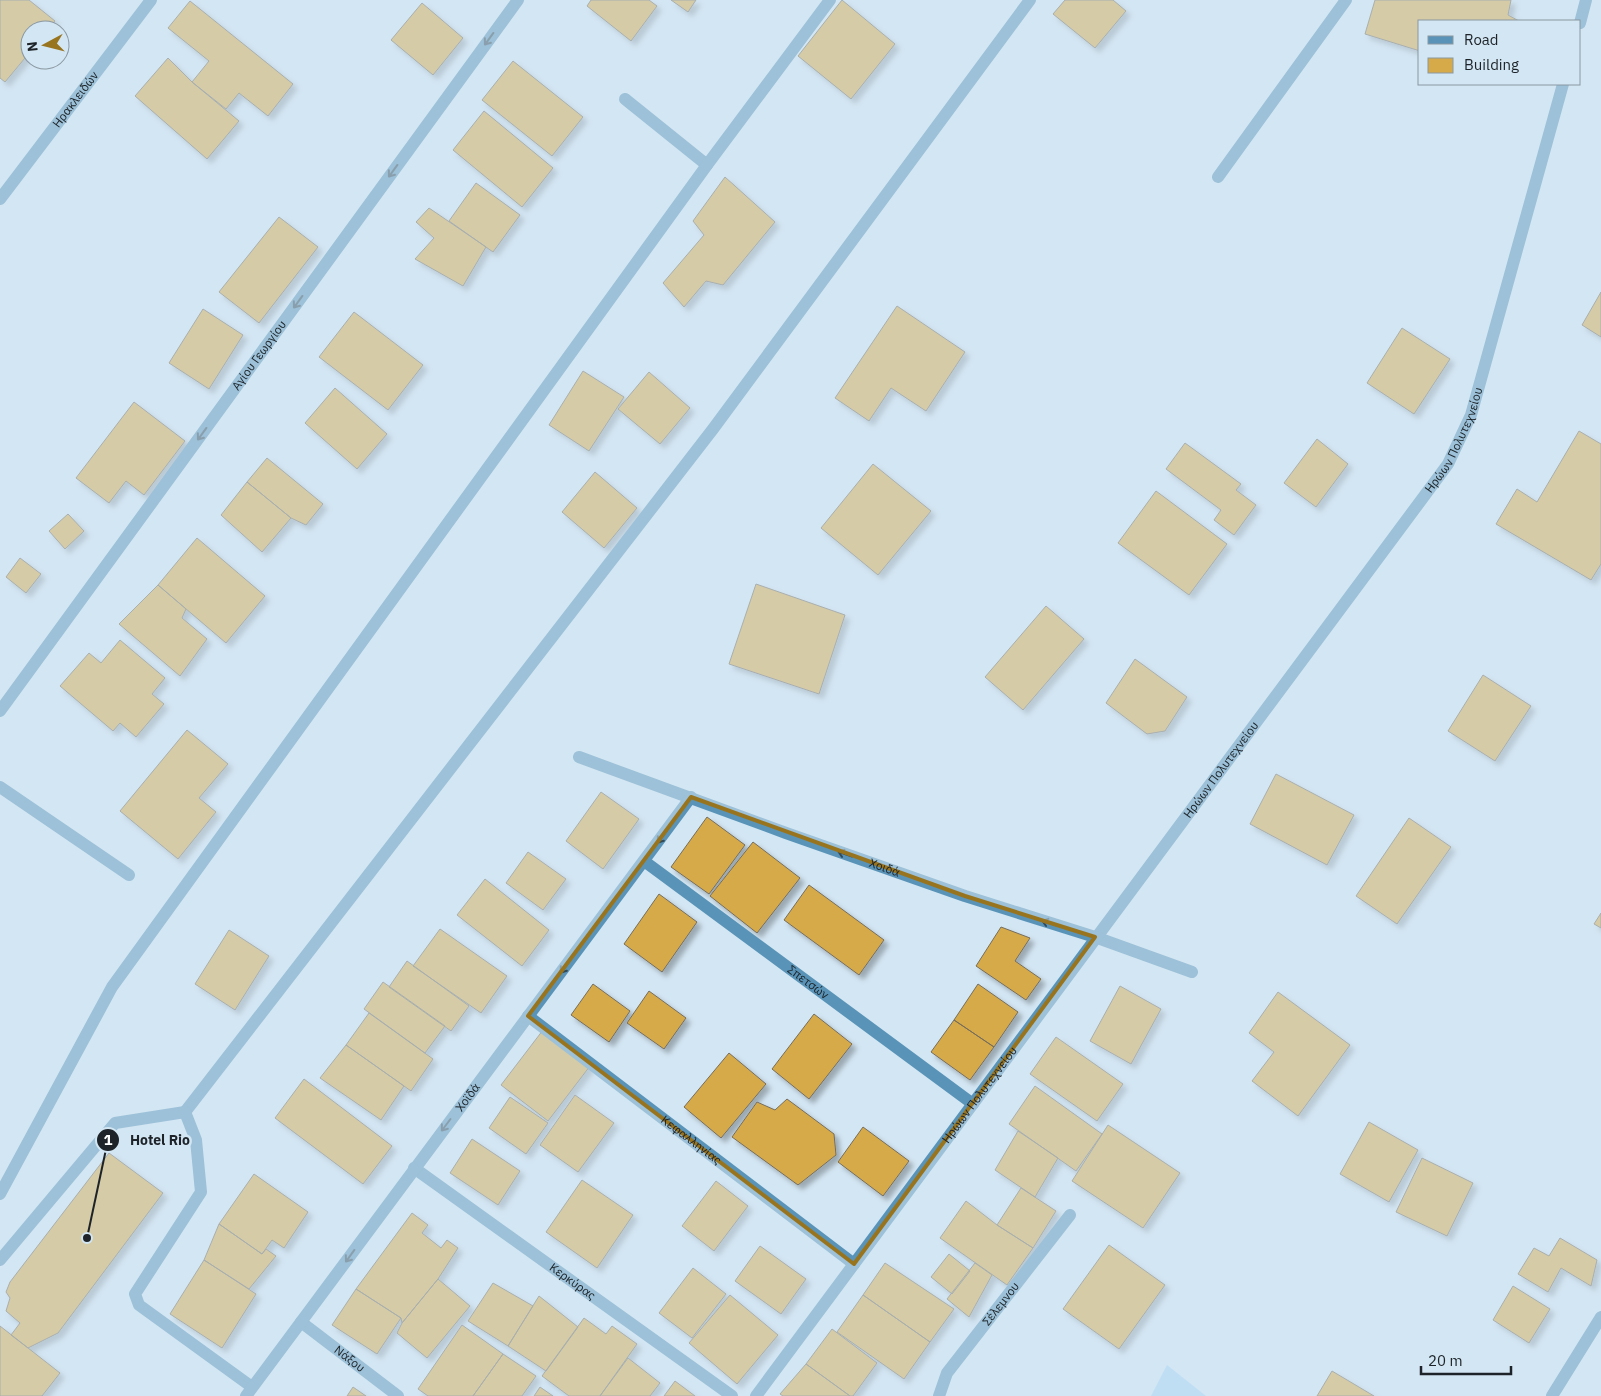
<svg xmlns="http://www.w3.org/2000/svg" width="1601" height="1396" viewBox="0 0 1601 1396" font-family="'IBM Plex Sans',sans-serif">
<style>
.green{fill:#a7d6f6}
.building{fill:#d7aa49;stroke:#756d5d;filter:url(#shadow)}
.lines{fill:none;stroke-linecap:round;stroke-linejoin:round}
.minor{stroke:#5994b8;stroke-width:12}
.tertiary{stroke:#5994b8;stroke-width:12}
.oneway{stroke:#324b5a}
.marked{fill:none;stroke:#99741e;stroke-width:4;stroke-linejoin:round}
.labels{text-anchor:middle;stroke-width:5;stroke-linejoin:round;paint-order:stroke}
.street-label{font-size:12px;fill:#1d2328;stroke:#d3e6f3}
.leader{fill:none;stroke:#1d2328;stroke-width:2}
.callout-dot{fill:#1d2328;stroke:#d3e6f3;stroke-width:2}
.mark-label{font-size:15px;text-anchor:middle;font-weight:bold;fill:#fff}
.callout-label{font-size:14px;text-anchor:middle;font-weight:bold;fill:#1d2328;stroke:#d3e6f3;stroke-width:5;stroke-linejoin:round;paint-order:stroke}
</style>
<defs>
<filter id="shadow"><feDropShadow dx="4.5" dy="4.5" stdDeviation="2.5" flood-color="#0004"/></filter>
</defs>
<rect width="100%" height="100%" fill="#d3e6f3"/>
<path class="green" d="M1167 1365 1206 1396H1151Z"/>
<path class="building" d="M0 0H29L55 21 48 30H30V52L5 82 0 78Z
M591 0H649L657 6 631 41 587 6Z
M671 0H696L688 12Z
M842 0 895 44 851 99 798 56Z
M1065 0H1113L1126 11 1095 48 1053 14Z
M1375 0H1511L1508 15 1519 21H1420V51L1365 34Z
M190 1 293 84 268 116 239 93 226 109 192 82 209 61 168 28Z
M422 3 463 38 433 75 391 40Z
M168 58 192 82 239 121 207 159 135 96Z
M513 61 583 117 552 156 482 100Z
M484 111 553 168 522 207 453 150Z
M725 177 775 222 723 285 706 281 684 307 663 283 704 235 693 221Z
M476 183 520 215 493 252 449 221Z
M429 208 486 247 463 286 415 259 434 238 416 222Z
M279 217 318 247 259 323 219 292Z
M1601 292V337L1582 325Z
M897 306 965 352 926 411 891 388 869 421 835 398Z
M203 309 243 335 209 389 169 363Z
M354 312 423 365 388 410 319 357Z
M1402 328 1450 359 1414 414 1367 383Z
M583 371 624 397 589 451 549 425Z
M649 372 690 408 660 444 618 409Z
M335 388 387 434 357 469 305 423Z
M134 402 185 441 144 495 126 481 109 503 76 478Z
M1579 431 1601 444V564L1591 580 1496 524 1517 489 1537 502Z
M1317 439 1348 464 1316 507 1284 483Z
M1185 443 1241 484 1236 490 1256 505 1234 535 1214 520 1221 510 1166 469Z
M267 458 323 504 306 525 291 518 247 482Z
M873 464 931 511 878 575 821 528Z
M595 472 637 508 604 548 562 512Z
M247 482 291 518 262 552 221 515Z
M1156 491 1227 544 1189 595 1118 543Z
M68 514 84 531 65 549 49 531Z
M197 538 265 596 226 643 158 585Z
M20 558 41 574 26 593 6 577Z
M756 584 845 615 819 694 729 664Z
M158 585 186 609 182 618 207 639 180 676 119 624Z
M1046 606 1084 639 1023 710 985 677Z
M120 640 165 678 152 694 164 704 136 737 120 723 113 731 60 686 89 653 101 663Z
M1135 659 1187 697 1165 731 1147 734 1106 703Z
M1483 675 1531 706 1495 761 1448 731Z
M187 730 228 764 199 798 216 812 178 859 120 811Z
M1276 774 1354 815 1327 865 1250 824Z
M601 792 639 819 603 869 566 841Z
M707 817 745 845 709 894 671 867Z
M1409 818 1451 847 1397 924 1356 896Z
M753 842 800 878 757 933 710 896Z
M528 852 566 879 543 910 506 883Z
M485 879 549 930 522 966 457 915Z
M809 885 884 940 859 975 784 920Z
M659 894 697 922 662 972 624 944Z
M1601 913V928L1594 924Z
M1001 927 1030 938 1015 961 1041 979 1026 1000 976 966Z
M440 929 507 976 481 1013 413 966Z
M229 930 269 956 235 1010 195 984Z
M407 961 469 1006 451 1031 389 987Z
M383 982 445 1026 425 1053 364 1009Z
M593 984 630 1011 609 1042 571 1015Z
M978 984 1018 1012 994 1047 954 1020Z
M1120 986 1161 1009 1131 1064 1090 1041Z
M649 991 686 1018 664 1049 627 1023Z
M1278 992 1350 1045 1298 1116 1252 1081 1274 1052 1249 1033Z
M369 1013 433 1059 411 1091 346 1045Z
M814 1014 852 1044 809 1099 772 1069Z
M954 1020 994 1047 970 1080 931 1052Z
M543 1030 590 1066 548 1121 501 1085Z
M1056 1037 1123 1084 1097 1121 1030 1074Z
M346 1045 404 1086 381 1120 320 1078Z
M729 1053 766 1084 721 1138 684 1107Z
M304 1079 392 1146 363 1184 275 1118Z
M1035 1086 1102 1134 1076 1171 1009 1124Z
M575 1095 614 1123 578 1172 540 1145Z
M510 1097 548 1123 526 1154 489 1128Z
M787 1099 834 1134 836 1155 798 1185 732 1137 757 1102 775 1110Z
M1369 1122 1418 1150 1389 1202 1340 1174Z
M1108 1125 1180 1173 1143 1228 1072 1181Z
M863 1127 909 1161 883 1196 838 1162Z
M1018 1131 1058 1158 1035 1197 995 1170Z
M472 1139 520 1171 498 1205 450 1173Z
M109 1153 163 1193 58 1333 28 1348 11 1335 20 1323 6 1311 10 1298 6 1292 10 1282Z
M1422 1158 1473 1183 1447 1236 1396 1212Z
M254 1174 308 1212 284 1248 272 1240 262 1254 219 1224Z
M582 1180 633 1215 597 1268 546 1232Z
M716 1181 748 1206 714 1251 682 1226Z
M1021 1188 1056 1211 1033 1248 997 1225Z
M966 1201 997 1225 1033 1248 1007 1285 940 1238Z
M412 1213 428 1225 422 1233 441 1248 447 1240 458 1248 438 1279 402 1323 401 1318 356 1289Z
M219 1224 262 1254 266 1249 276 1256 249 1289 204 1260Z
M1560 1238 1597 1260 1591 1286 1561 1268 1548 1292 1518 1274 1534 1248 1549 1256Z
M1109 1245 1165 1285 1119 1349 1063 1309Z
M760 1246 806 1279 781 1314 735 1281Z
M949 1254 970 1271 952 1294 931 1277Z
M204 1260 256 1294 222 1348 170 1314Z
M885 1263 954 1309 930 1342 863 1295Z
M975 1263 992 1275 969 1317 947 1299Z
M693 1268 726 1294 692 1338 659 1313Z
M438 1279 470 1306 427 1358 397 1333 402 1323Z
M493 1283 533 1306 508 1346 468 1321Z
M1513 1286 1550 1309 1529 1343 1493 1320Z
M356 1289 401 1318 377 1354 332 1325Z
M730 1295 778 1335 737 1384 689 1343Z
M863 1295 930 1342 904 1379 837 1332Z
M539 1296 578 1327 546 1371 508 1346Z
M584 1318 606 1334 612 1326 637 1344 600 1396H569L542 1376Z
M462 1325 503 1354 473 1396H428L418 1389Z
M0 1326 60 1373 42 1396H0Z
M832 1329 877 1363 853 1396H850L806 1364Z
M503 1354 536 1376 522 1396H473Z
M628 1358 660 1383 650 1396H600Z
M806 1364 850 1396H783L780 1394Z
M1332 1371 1374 1396H1317Z
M675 1381 695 1396H664Z
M353 1387 366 1396H347Z
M540 1387 553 1396H534Z"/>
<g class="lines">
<g class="minor">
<path d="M625 99 707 165"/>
<path d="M1218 177 1346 0"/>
<path id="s1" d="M0 199 151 0"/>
<path id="s2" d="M0 711 518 0"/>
<path id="s3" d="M579 757 786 833 965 896 1095 937 1192 972"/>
<path d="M0 787 129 875"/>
<path id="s4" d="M644 861 973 1104"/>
<path id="s5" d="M528 1016 854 1264"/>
<path d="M185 1112 713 429 1030 0"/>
<path id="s6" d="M414 1168 732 1396"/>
<path d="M0 1194 112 987 707 165 830 0"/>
<path d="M0 1260 115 1123 185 1112 196 1140 201 1192 135 1294 139 1305 252 1387"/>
<path id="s7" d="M301 1322 398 1396"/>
<path id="s8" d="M246 1396 691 797"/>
<path id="s9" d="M939 1396 947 1373 1070 1215"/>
<path d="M1552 1396 1601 1317"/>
</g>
<g class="tertiary">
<path d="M1580 23 1586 0"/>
<path id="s10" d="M756 1396 1448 464 1471 415 1563 84"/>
</g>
</g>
<defs><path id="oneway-shaft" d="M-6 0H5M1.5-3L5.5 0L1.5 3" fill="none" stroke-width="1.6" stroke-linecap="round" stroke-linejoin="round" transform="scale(1.25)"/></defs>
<g class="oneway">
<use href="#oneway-shaft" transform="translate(489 39) rotate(126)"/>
<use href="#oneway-shaft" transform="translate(393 171) rotate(126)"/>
<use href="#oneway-shaft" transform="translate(298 302) rotate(126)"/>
<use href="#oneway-shaft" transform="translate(202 434) rotate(126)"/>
<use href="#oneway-shaft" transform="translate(662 837) rotate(127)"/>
<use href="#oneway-shaft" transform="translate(845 854) rotate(-161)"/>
<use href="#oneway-shaft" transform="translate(1049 923) rotate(-162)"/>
<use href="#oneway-shaft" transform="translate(565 967) rotate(127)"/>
<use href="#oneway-shaft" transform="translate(446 1125) rotate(127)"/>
<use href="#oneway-shaft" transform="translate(350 1256) rotate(126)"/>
</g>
<path d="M0 0H1601V1396H0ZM691 797 965 896 1095 937 854 1264 528 1016Z" fill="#d3e6f3" fill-opacity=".55" fill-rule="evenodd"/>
<path class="marked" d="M691 797 965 896 1095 937 854 1264 528 1016Z"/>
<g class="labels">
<g class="street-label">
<text dy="4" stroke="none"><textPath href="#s1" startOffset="125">Ηρακλειδών</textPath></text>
<text dy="4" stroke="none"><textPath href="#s2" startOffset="440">Αγίου Γεωργίου</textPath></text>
<text dy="4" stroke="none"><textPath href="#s10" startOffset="1185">Ηρώων Πολυτεχνείου</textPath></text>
<text dy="4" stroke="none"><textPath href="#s10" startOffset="780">Ηρώων Πολυτεχνείου</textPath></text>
<text dy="4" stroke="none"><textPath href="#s3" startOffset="325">Χοιδά</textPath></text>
<text dy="4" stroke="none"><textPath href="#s4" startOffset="204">Σπετσών</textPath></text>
<text dy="4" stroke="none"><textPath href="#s10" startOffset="375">Ηρώων Πολυτεχνείου</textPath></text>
<text dy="4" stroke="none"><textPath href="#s8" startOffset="372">Χοϊδά</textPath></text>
<text dy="4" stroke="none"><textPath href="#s5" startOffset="205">Κεφαλληνίας</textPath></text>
<text dy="4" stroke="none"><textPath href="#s6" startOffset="195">Κερκύρας</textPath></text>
<text dy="4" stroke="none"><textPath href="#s9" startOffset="112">Σέλεμνου</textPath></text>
<text dy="4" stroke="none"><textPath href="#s7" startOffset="61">Νάξου</textPath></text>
</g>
</g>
<path class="leader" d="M87 1238L108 1140"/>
<g class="callout-dot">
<circle cx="87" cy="1238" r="5"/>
<circle cx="108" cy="1140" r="12"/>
</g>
<g class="mark-label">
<text x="108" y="1145">1</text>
</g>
<g class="callout-label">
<text x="160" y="1145">Hotel Rio</text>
</g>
<rect x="1418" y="20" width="162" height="65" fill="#d3e6f3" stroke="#8a98a2"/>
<rect x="1428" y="36" width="25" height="8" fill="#5994b8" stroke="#8a98a2"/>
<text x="1464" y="45" font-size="15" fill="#1d2328">Road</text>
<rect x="1428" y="58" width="25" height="15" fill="#d7aa49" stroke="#8a98a2"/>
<text x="1464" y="70" font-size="15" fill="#1d2328">Building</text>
<g transform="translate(45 45) rotate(263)"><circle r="24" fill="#d3e6f3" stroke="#8a98a2"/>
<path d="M0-4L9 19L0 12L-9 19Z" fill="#99741e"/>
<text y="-8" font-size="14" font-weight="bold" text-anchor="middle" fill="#1d2328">N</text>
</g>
<path d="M1421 1366v8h90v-8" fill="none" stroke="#1d2328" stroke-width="2.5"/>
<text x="1428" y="1366" font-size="15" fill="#1d2328" stroke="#d3e6f3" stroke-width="4" paint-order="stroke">20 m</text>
</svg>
